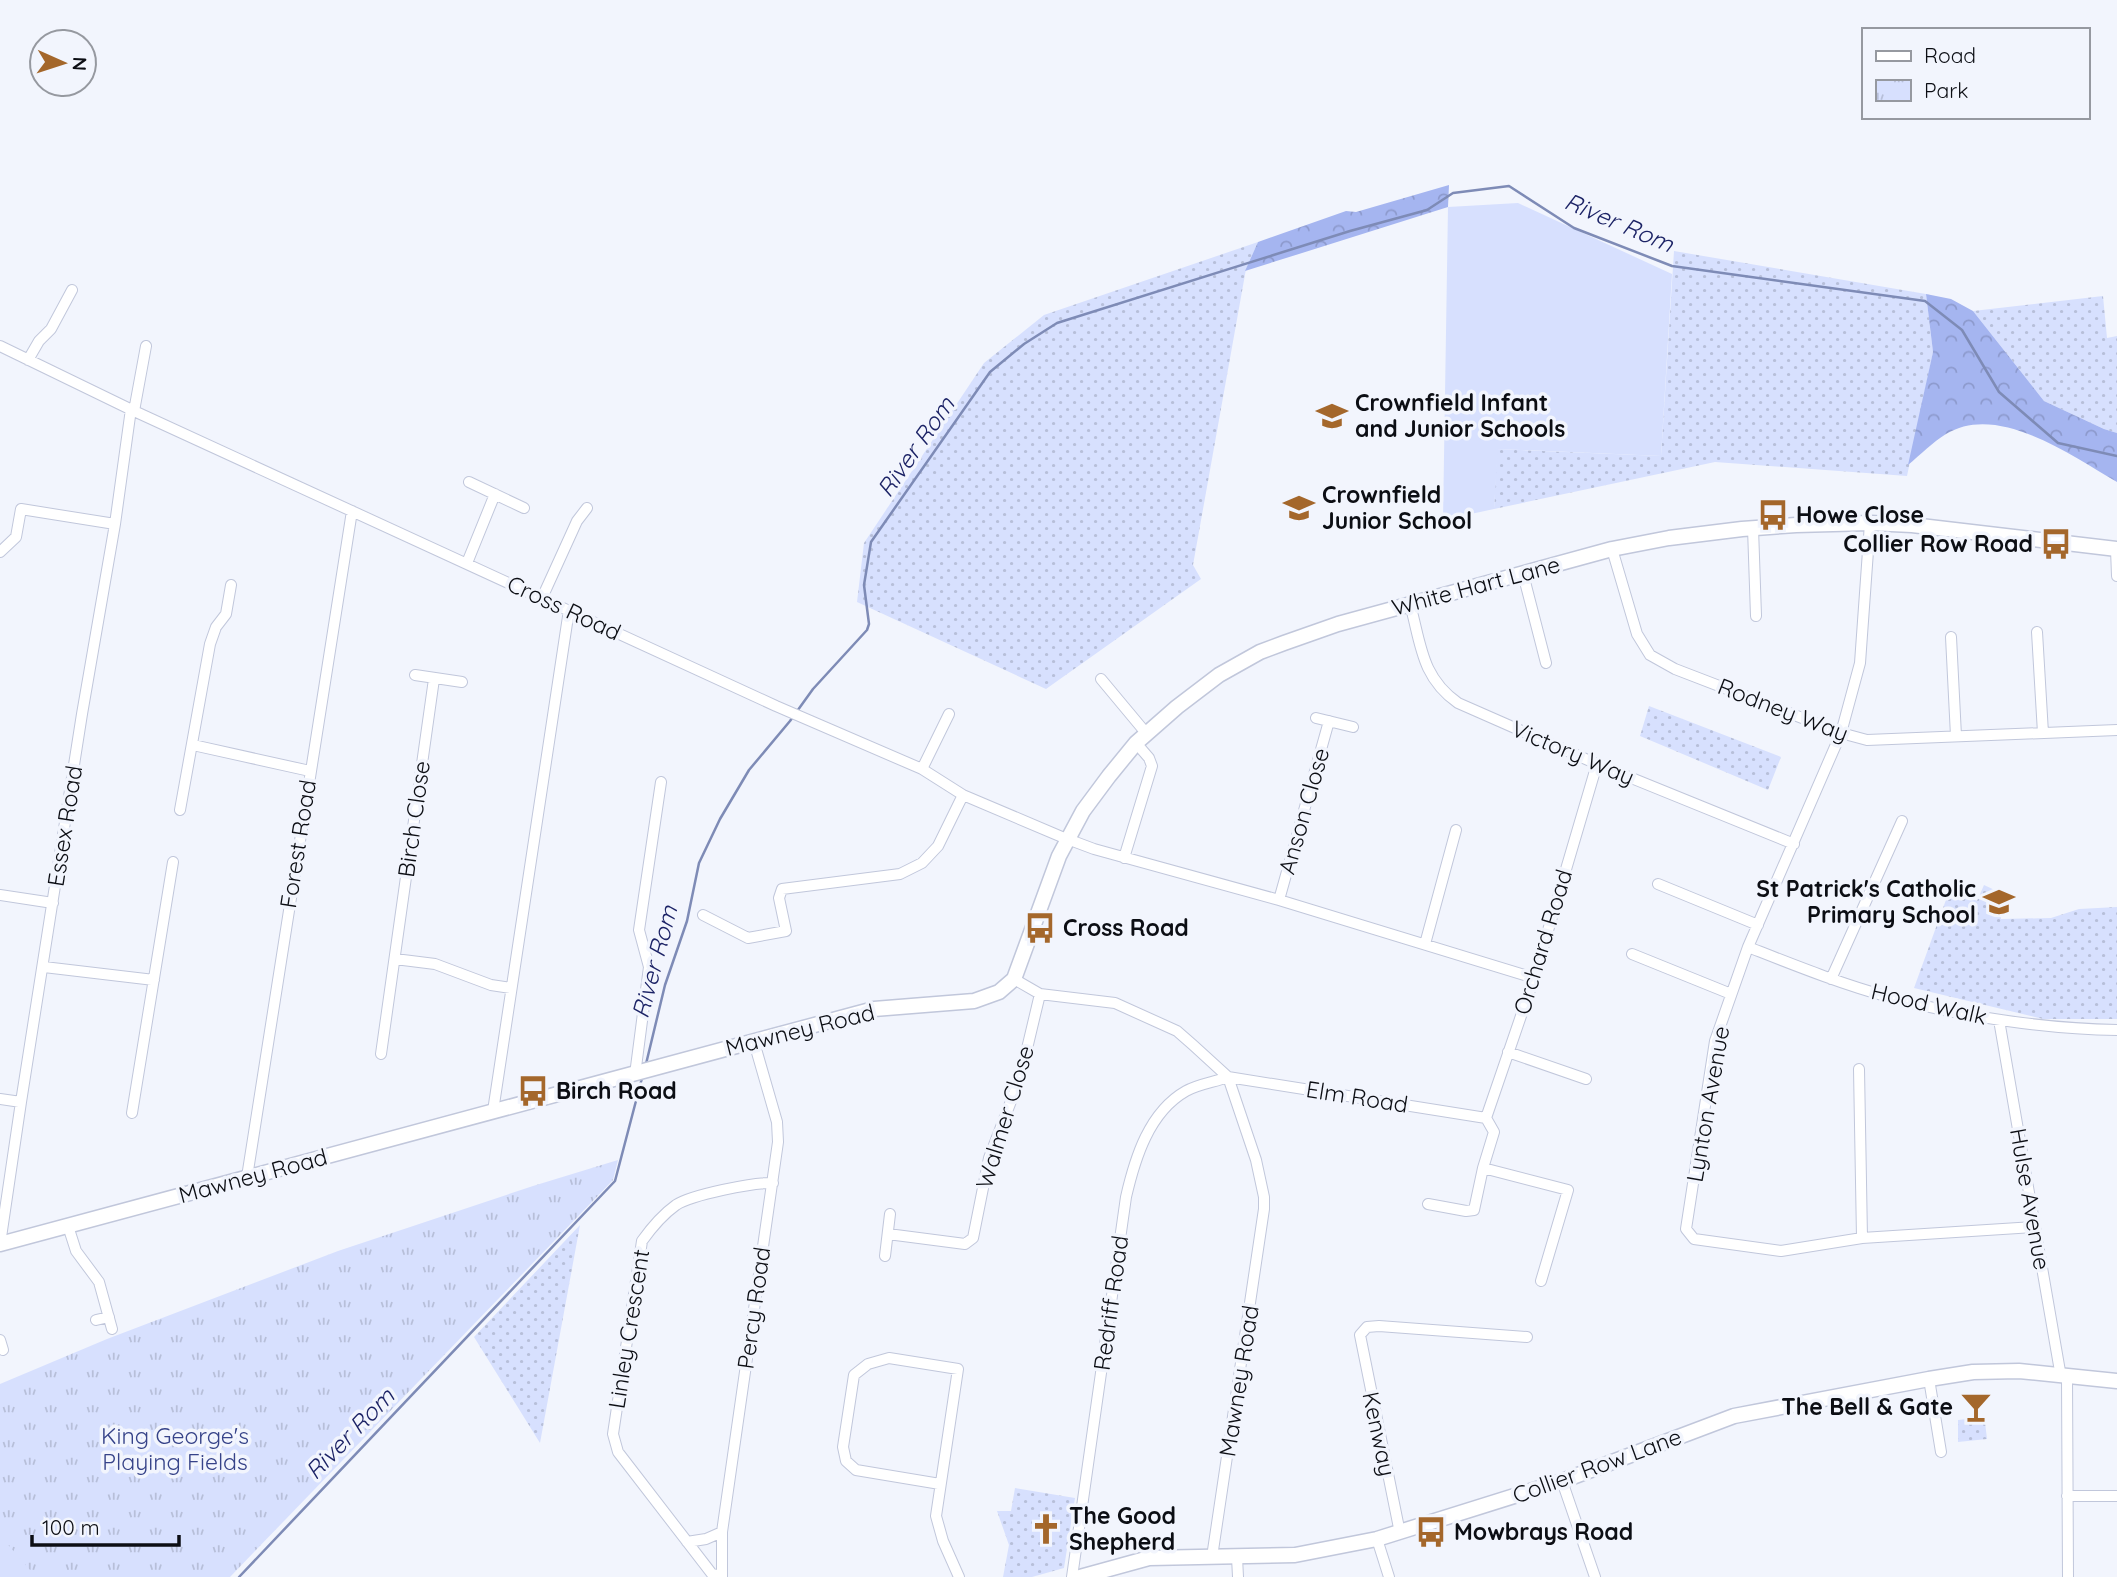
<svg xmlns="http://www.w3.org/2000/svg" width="2117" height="1577" viewBox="0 0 2117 1577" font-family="Quicksand,sans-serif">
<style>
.grass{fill:url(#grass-dots)}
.forest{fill:url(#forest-crowns)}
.park{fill:url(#park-tufts)}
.garden{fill:#d7e0fe}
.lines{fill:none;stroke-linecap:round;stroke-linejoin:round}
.stream{stroke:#7e8bb6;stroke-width:2.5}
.street-casing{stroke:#c1c7db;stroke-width:12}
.secondary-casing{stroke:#c1c7db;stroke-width:17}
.street{stroke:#fff;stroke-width:10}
.secondary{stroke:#fff;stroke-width:14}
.labels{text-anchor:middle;stroke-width:7;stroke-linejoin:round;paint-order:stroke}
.poi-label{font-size:23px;font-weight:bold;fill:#0c0e14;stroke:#f2f5fd;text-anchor:start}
.street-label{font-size:23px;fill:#0c0e14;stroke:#f2f5fd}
.park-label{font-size:23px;fill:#364389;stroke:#f2f5fd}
.water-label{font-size:24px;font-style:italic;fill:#1c2366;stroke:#f2f5fd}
</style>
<defs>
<pattern id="grass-dots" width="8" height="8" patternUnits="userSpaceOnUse" patternTransform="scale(1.75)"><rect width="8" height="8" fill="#d7e0fe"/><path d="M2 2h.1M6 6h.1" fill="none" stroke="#b7bfd9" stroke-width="1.8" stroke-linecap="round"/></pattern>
<pattern id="forest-crowns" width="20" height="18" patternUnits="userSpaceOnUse" patternTransform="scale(1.75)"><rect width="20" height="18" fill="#a5b5f0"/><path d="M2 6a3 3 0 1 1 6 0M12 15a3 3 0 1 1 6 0" fill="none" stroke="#8d9acd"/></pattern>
<pattern id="park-tufts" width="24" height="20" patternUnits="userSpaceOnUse" patternTransform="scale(1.75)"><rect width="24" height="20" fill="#d7e0fe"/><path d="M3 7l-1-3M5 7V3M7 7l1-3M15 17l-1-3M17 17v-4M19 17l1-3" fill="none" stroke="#b7bfd9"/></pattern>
</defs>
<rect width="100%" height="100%" fill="#f2f5fd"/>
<path class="grass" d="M1258 242 1246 269 1193 565 1201 579 1046 689 857 602 864 543 984 363 1044 315Z
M1674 251 1926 294 1933 352 1907 476 1715 462 1494 509 1497 449 1661 456Z
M2103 296 2107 338 2117 336V433L2104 429 2044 401 1973 311Z
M1649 706 1781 757 1768 790 1640 736Z
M1984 885 1999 892 2001 919 2051 918 2079 909 2117 907V1019H2043L1914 988 1951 886 1977 901Z
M580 1225 540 1443 474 1337Z
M1967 1419V1422H1985L1987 1439 1958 1442V1420Z
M1015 1488 1075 1498 1064 1568 1032 1577H1003L1009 1545 997 1511H1011Z"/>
<path class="forest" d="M1449 185 1448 207 1245 271 1258 242 1346 211 1356 212Z
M1926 294 1951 299 1973 311 2044 401 2104 429 2117 433V482C2072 456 1998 402 1946 434 1933 442 1920 455 1908 465L1933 352Z"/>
<path class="park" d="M618 1160 613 1180 230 1577H0V1384L107 1339 338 1251 533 1186Z"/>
<path class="garden" d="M1518 203 1672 274 1661 456 1498 449 1494 509 1443 520 1448 207Z
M4 1540 36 1577H0V1543Z"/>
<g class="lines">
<path class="stream" d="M646 1064 665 985 687 921 699 863 720 819 749 770 790 721 813 689 867 630 869 624 864 585 871 542 990 372 1024 344 1057 323 1350 231 1427 210 1453 193 1509 186 1574 228 1672 266 1925 301 1962 330 1999 392 2058 443 2117 456
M239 1577 615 1181 642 1078"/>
<defs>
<path id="street" d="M0 346 134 411 776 706 922 769 963 795 1062 837 1094 849 1279 900 1534 978
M28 360 39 341 51 329 72 290
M134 411 146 346
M469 482 524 508
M1870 523 1860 663 1841 733 1748 947 1715 1041 1686 1229 1694 1239 1781 1251 1862 1238 2034 1227
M1753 528 1756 616
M1612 549 1637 634 1650 655 1675 669 1841 733 1867 740 2117 730
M2116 549 2117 576
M0 552 16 537 21 509 115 524
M467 563 495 494
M1523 574 1546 663
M542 598 577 521 587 508
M1410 604C1421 644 1421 677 1458 703L1597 764 1794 844
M2037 632 2043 733
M1951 637 1956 736
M415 675 462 682
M1101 679 1146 733
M1316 718 1353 727
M193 745 310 771
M922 769 949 714
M180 810 210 644 216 627 226 614 231 585
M1124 858 1152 766 1149 758 1136 743
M1658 884 1758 925
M0 895 53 903
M1279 900 1329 721
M703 915 748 938 786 931 779 898 782 889 900 874 922 863 938 846 963 795
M1425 944 1456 830
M1748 947C1794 965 1841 984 1889 997 1958 1016 2046 1029 2117 1030
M1632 954 1731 994
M395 959 435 964 491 985 511 988
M44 967 154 980
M1014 979 1040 994 1115 1003 1177 1031 1193 1045 1228 1077 1256 1160 1264 1197V1209L1212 1557
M1831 979 1902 821
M1999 1020 2061 1377
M1508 1052 1586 1079
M381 1054 434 679
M1859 1069 1862 1238
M637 1073 636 1067 649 967 639 930 661 782
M0 1099 21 1102
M493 1111 569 610
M132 1113 173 862
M1486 1118 1534 978 1597 764
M1483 1168 1568 1190 1541 1281
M247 1177 352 511
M1428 1204 1466 1211 1474 1210 1483 1168 1494 1132 1486 1118
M68 1226 76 1251 99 1282 112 1329
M888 1234 965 1244 973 1238 989 1158 1020 1078 1040 994
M0 1244 21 1102 82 714 115 524 131 409
M885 1256 890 1214
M96 1320 109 1317
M0 1340 3 1350
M2067 1378 2068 1577
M1929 1379 1941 1452
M1562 1481 1595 1577
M940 1484 856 1470 846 1461 843 1447 854 1375 868 1364 889 1358 958 1369 936 1516 943 1541 959 1577
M2067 1496H2117
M1400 1533 1360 1335 1367 1327 1379 1326 1527 1337
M1377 1539 1389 1577
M687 1542 706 1539 722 1532
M1237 1557 1238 1577
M721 1576 712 1574 618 1452 613 1434 642 1241C652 1227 662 1215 676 1205 691 1195 754 1182 773 1183
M722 1577V1532L778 1142 777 1122 754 1042
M1072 1577 1126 1197C1135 1158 1149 1112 1186 1091 1198 1084 1215 1082 1228 1077L1486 1118"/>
<path id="secondary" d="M0 1244 874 1009 974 1001 999 992 1014 979 1059 856 1083 811 1109 776 1136 743 1177 707 1219 675 1260 652 1284 643 1338 624 1612 549 1669 538 1742 529 1796 525 1870 523 1912 525 2117 549
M1080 1577 1149 1558 1295 1555 1377 1539 1562 1481 1734 1416 1929 1379 1973 1372 2019 1371 2117 1381"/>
</defs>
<use href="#street" class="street-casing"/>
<use href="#secondary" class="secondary-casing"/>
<use href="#street" class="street"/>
<use href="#secondary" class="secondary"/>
</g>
<defs>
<symbol id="school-bare" viewBox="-9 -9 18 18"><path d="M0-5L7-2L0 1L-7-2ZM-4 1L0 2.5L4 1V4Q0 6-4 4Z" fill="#a4672b" stroke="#f2f5fd" stroke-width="2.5" paint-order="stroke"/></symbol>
<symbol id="bus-bare" viewBox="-9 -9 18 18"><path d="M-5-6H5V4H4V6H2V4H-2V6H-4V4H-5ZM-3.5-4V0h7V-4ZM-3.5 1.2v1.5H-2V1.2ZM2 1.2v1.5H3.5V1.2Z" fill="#a4672b" stroke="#f2f5fd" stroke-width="2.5" paint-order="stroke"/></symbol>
<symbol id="bar-bare" viewBox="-9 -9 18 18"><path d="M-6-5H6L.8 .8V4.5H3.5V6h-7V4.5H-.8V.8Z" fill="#a4672b" stroke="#f2f5fd" stroke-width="2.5" paint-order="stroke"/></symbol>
<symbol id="church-bare" viewBox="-9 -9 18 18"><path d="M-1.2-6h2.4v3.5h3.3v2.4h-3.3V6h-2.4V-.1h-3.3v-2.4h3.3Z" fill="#a4672b" stroke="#f2f5fd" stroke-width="2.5" paint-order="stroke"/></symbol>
</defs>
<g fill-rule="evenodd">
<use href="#school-bare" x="1310" y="394" width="44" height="44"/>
<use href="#school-bare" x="1277" y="486" width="44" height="44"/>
<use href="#bus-bare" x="1751" y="493" width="44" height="44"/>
<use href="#bus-bare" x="2034" y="522" width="44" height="44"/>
<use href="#school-bare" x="1977" y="880" width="44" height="44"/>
<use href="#bus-bare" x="1018" y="906" width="44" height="44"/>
<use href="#bus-bare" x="511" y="1069" width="44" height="44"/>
<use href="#bar-bare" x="1954" y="1385" width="44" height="44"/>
<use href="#church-bare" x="1024" y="1507" width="44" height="44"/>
<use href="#bus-bare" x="1409" y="1510" width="44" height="44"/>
</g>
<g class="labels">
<g class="poi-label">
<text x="1355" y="411">Crownfield Infant<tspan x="1355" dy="26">and Junior Schools</tspan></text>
<text x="1322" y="503">Crownfield<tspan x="1322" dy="26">Junior School</tspan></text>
<text x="1796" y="523">Howe Close</text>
<text x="2033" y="552" text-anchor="end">Collier Row Road</text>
<text x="1976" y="897" text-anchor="end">St Patrick's Catholic<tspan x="1976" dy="26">Primary School</tspan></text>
<text x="1063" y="936">Cross Road</text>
<text x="556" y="1099">Birch Road</text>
<text x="1953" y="1415" text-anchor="end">The Bell &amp; Gate</text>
<text x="1069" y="1524">The Good<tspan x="1069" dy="26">Shepherd</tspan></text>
<text x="1454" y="1540">Mowbrays Road</text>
</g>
<g class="street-label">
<text transform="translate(1476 586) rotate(-15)" y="8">White Hart Lane</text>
<text transform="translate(564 608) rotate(25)" y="8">Cross Road</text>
<text transform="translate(1783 710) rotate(21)" y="8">Rodney Way</text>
<text transform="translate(1573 753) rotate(23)" y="8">Victory Way</text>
<text transform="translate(1304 811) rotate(-74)" y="8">Anson Close</text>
<text transform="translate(414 819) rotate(-82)" y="8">Birch Close</text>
<text transform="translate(65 826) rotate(-81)" y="8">Essex Road</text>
<text transform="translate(298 844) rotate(-81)" y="8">Forest Road</text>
<text transform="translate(1543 942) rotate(-73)" y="8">Orchard Road</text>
<text transform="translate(1929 1004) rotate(13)" y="8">Hood Walk</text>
<text transform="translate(800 1030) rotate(-14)" y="8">Mawney Road</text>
<text transform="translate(1357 1097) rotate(9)" y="8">Elm Road</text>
<text transform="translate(1708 1104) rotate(-80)" y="8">Lynton Avenue</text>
<text transform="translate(1005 1117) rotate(-73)" y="8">Walmer Close</text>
<text transform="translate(253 1176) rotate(-15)" y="8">Mawney Road</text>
<text transform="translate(2030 1199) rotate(80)" y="8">Hulse Avenue</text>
<text transform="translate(1111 1303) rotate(-82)" y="8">Redriff Road</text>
<text transform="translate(754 1308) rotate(-82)" y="8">Percy Road</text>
<text transform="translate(629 1329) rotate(-81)" y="8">Linley Crescent</text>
<text transform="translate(1239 1381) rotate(-81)" y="8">Mawney Road</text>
<text transform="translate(1379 1434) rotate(78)" y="8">Kenway</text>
<text transform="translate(1597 1466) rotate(-20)" y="8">Collier Row Lane</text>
</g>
<g class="park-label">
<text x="175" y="1444">King George's<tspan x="175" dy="26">Playing Fields</tspan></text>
</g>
<g class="water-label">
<text transform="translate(1619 223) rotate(23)" y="8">River Rom</text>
<text transform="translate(916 447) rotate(-55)" y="8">River Rom</text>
<text transform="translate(655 962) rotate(-75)" y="8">River Rom</text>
<text transform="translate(350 1434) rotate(-46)" y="8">River Rom</text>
</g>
</g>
<rect x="1862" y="28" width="228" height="91" fill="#f2f5fd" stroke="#9699a0" stroke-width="2"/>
<rect x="1876" y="51" width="35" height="10" fill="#ffffff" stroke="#9699a0" stroke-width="2"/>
<text x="1924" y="63" font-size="21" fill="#0c0e14">Road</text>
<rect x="1876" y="80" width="35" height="21" fill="url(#park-tufts)" stroke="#9699a0" stroke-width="2"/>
<text x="1924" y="98" font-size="21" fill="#0c0e14">Park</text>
<g transform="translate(63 63) rotate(93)"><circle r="33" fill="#f2f5fd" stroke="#9699a0" stroke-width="2"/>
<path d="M0-5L12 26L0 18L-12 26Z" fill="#a4672b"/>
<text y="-10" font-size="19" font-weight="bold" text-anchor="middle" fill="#0c0e14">N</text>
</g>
<path d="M32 1535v10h147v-10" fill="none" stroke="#0c0e14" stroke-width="3.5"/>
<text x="42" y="1535" font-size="21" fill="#0c0e14" stroke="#f2f5fd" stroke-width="5" paint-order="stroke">100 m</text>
</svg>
